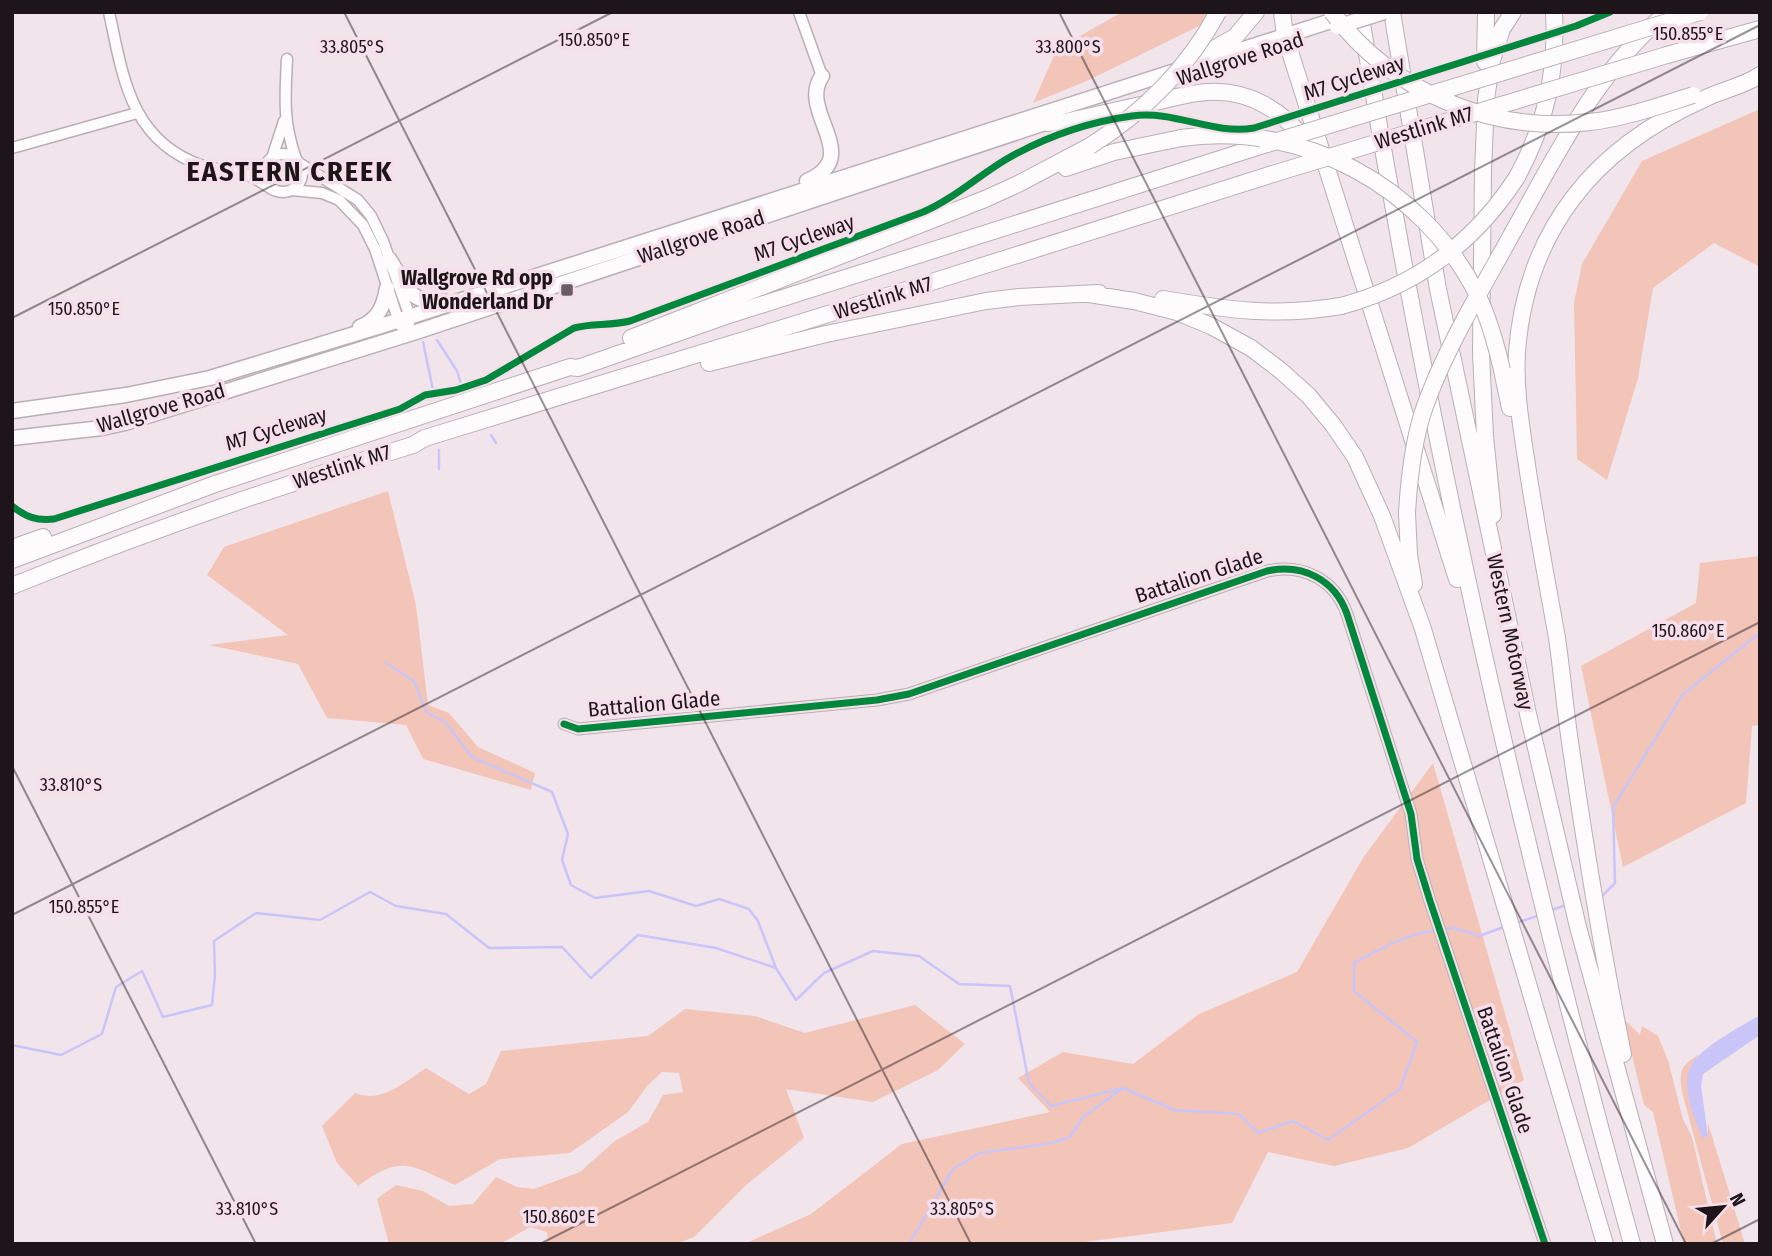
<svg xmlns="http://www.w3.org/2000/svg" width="1772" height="1256" viewBox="0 0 1772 1256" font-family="'Fira Sans Condensed',sans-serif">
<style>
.green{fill:#f2c5b8}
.water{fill:#c9c5f8}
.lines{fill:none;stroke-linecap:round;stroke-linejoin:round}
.stream{stroke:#c9c5f8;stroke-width:2.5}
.minor-casing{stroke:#b9afb5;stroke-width:13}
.major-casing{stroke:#b9afb5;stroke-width:17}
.highway-casing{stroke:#b9afb5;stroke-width:18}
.minor{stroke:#fdfbfc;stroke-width:10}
.major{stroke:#fdfbfc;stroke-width:14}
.highway{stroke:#fdfbfc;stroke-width:16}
.major-bridge-casing{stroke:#b9afb5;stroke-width:17;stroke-linecap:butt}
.highway-bridge-casing{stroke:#b9afb5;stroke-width:18;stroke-linecap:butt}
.major-bridge{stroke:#fdfbfc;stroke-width:14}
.highway-bridge{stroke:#fdfbfc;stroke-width:16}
.cycleway-casing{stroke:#f6dfeb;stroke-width:11}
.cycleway{stroke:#00873e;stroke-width:7}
.ticks{fill:none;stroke:#1d151a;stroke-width:2;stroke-opacity:0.45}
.poi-dot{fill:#675d63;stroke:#f6dfeb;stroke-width:2.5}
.labels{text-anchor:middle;stroke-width:7;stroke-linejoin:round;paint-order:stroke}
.street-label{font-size:21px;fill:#1d151a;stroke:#f6dfeb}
.poi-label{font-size:21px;font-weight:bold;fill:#1d151a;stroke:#f6dfeb;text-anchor:end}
.district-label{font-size:28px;font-weight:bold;letter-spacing:2px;fill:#1d151a;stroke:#f6dfeb}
.ticks-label{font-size:18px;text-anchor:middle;fill:#1d151a;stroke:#f6dfeb;stroke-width:7;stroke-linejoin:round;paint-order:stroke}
</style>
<rect width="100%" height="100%" fill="#f1e4eb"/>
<path class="green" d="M1122 12H1207L1201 25 1089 80 1033 103 1057 49Z
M1760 109V267L1714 243 1653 288 1638 378 1607 480 1577 459 1574 303 1582 264 1642 161Z
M388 491 416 605 428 705 449 713 478 747 535 773 531 790 423 759 406 725 327 718 298 664 209 645 288 635 207 575 224 547Z
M1760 556V725L1752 726 1746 803 1623 867 1581 666 1696 603 1700 563Z
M1433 763 1524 1080 1408 1148 1334 1166 1268 1152 1232 1223 1069 1244H744L811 1214 902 1144 1050 1112 1018 1078 1063 1052 1133 1064 1199 1014 1297 972 1363 858Z
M915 1005 965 1044 938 1070 873 1102 786 1089 804 1138 745 1186 694 1237 676 1244H548L547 1232 530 1227 500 1244H389L377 1199 396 1185 423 1191 449 1206 473 1204 496 1177 517 1187 534 1189 580 1172 615 1141 648 1122 663 1095 683 1092 679 1073 662 1072 648 1085 628 1112 570 1153 500 1159 455 1185C410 1165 401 1154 358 1186L337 1163 322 1126 355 1093C381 1104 405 1082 426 1068L469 1094 486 1084 501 1051 648 1036 685 1009 755 1016 805 1033Z
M1623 1018 1640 1035 1642 1026 1658 1036 1668 1060 1683 1119 1692 1137 1717 1244H1684L1653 1112 1644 1105Z
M1699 1054 1690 1067 1708 1136V1123L1745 1244H1723L1682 1092C1679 1070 1680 1067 1699 1054Z"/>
<path class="water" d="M1760 1015V1035L1703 1074 1701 1086 1708 1136 1702 1138C1695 1117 1681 1090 1690 1068 1697 1049 1742 1026 1760 1015Z"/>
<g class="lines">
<path class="stream" d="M437 340 457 371 462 387
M423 342 433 390
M491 435 496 443
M439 469V450
M386 663 414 681 426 712 445 722 472 757 552 792 568 834 562 860 571 885 595 898 649 891 696 906 719 899 749 909 758 921 776 968
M1599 896 1603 895 1615 883 1613 807 1683 694 1760 633
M1549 911 1566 905
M1516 923 1540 915
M1443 929 1455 928 1479 936 1504 927
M12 1045 61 1055 102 1034 116 987 142 971 163 1017 212 1005 215 975 214 941 256 913 320 920 370 892 396 906 446 914 489 948 562 947 591 978 638 935 716 948 776 968 796 1000 824 973 873 951 919 956 959 984 1010 986 1029 1083 1051 1106 1123 1088
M909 1244 953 1169 980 1153 1052 1143 1070 1137 1083 1117 1123 1088 1175 1110 1239 1114 1258 1133 1293 1121 1328 1140 1400 1089 1417 1042 1354 991V963C1380 949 1407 934 1437 930"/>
<defs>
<path id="minor" d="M109 12C123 77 130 141 203 166 216 170 228 170 241 173 253 175 263 184 274 190
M799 12 822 76
M287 59C285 98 283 122 296 159
M12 148 137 113
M264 173a19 19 0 1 1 38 0a19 19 0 1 1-38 0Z
M272 158 284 121
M299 163 358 200 371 216 383 241 410 317 407 335
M292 190 322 193 339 200 363 225 375 249 400 325
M564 724 578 729 877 700 909 694 1267 571C1303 563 1335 580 1347 614L1411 814 1417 859 1430 901 1545 1244"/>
<path id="major" d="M807 181C865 156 797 112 822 76
M389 259C406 284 408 305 443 301
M360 327C378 320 384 306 387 288
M12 411 126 395 210 378 384 325 1359 12
M12 438 102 428 125 423 419 331 1057 119"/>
<path id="highway" d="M1282 12 1285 36 1457 579
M1360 12C1427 428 1519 838 1632 1244
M1392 12 1438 289 1528 714 1578 927 1665 1244
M1667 55 1760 29
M1485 62 1486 12
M1197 64 1203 55 1235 37 1256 12
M1047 123 1066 122C1096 115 1125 108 1155 102 1173 98 1190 93 1208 92 1249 89 1285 112 1308 144
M1066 168 1114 152 1181 138
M1517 177C1546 124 1557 72 1554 12
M1513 232C1557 154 1597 70 1668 12
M1089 294 1134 301 1177 312 1211 326 1251 348 1280 370 1308 395 1333 425 1355 457 1382 516 1423 629 1605 1244
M1163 299C1228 310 1275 317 1341 306
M631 338 985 199 1018 184 1090 146
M709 363 826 334 986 301 1019 297 1099 293
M1502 370 1510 408
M1407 513 1409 555 1414 584
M1493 515 1485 436 1481 354 1483 171 1486 99 1492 60 1502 29 1513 12
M12 548 43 537
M12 560 215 484 570 367 578 368 726 316 1267 144
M12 586C143 533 277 486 413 445L425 438 900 292 1276 173
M1623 1054C1602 951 1585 846 1570 742 1565 708 1562 672 1557 638 1546 576 1534 514 1525 452 1520 419 1515 386 1517 352 1521 297 1539 243 1573 198 1607 153 1653 122 1704 99 1722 90 1744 86 1760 75"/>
</defs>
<use href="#minor" class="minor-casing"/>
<use href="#major" class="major-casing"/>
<use href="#highway" class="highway-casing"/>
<use href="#minor" class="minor"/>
<use href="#major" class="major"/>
<use href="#highway" class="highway"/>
<defs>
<path id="major-bridge" d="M1337 27 1384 12"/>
<path id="highway-bridge" d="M1332 12C1392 92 1491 134 1590 122 1625 118 1659 106 1693 95
M1181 138C1301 121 1422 185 1477 294 1489 318 1496 344 1502 370
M1267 144 1700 12
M1090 146C1144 112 1188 68 1218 12
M1276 173 1667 55
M1341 306C1416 286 1475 242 1517 177
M1407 513C1409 478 1413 440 1425 406 1447 345 1482 289 1513 232"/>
</defs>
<use href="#major-bridge" class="major-bridge-casing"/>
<use href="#highway-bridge" class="highway-bridge-casing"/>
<use href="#major-bridge" class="major-bridge"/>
<use href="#highway-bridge" class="highway-bridge"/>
<defs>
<path id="cycleway" d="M12 506C26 517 36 521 54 519L400 409 425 395 456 390 486 380 574 328C593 323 609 326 630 321L923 212C953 199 977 177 1005 160 1043 138 1088 122 1132 116 1175 110 1212 135 1254 128L1576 26 1610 12
M564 724 578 729 877 700 909 694 1267 571C1303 563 1335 580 1347 614L1411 814 1417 859 1430 901 1545 1244"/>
</defs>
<use href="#cycleway" class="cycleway-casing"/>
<use href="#cycleway" class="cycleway"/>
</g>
<path class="ticks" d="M344 12 971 1244M1059 12 1686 1244M12 318 613 12M12 766 256 1244M12 915 1760 25M540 1244 1760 622M1711 1244 1760 1219"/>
<rect class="poi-dot" x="560" y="283" width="14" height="14" rx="3.5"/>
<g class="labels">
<g class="street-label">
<text transform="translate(1240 59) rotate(-18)" y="7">Wallgrove Road</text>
<text transform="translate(1354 78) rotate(-18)" y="7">M7 Cycleway</text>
<text transform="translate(1424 128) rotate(-17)" y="7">Westlink M7</text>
<text transform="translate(701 237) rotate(-18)" y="7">Wallgrove Road</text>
<text transform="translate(804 238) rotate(-19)" y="7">M7 Cycleway</text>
<text transform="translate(883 298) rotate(-17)" y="7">Westlink M7</text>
<text transform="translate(161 408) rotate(-16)" y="7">Wallgrove Road</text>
<text transform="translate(276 429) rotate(-17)" y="7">M7 Cycleway</text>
<text transform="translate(342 467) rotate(-18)" y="7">Westlink M7</text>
<text transform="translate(1199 576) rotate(-18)" y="7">Battalion Glade</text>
<text transform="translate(1510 632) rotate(78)" y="7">Western Motorway</text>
<text transform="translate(654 704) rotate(-5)" y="7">Battalion Glade</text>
<text transform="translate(1505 1070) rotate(71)" y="7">Battalion Glade</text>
</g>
<g class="poi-label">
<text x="553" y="285">Wallgrove Rd opp<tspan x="553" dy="24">Wonderland Dr</tspan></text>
</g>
<g class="district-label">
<text x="290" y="181">EASTERN CREEK</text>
</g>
</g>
<g class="ticks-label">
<text x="1688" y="40">150.855°E</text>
<text x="594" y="46">150.850°E</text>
<text x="352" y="53">33.805°S</text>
<text x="1068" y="53">33.800°S</text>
<text x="84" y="315">150.850°E</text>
<text x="1688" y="637">150.860°E</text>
<text x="71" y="791">33.810°S</text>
<text x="84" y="913">150.855°E</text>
<text x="247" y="1215">33.810°S</text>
<text x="962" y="1215">33.805°S</text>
<text x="559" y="1223">150.860°E</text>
</g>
<rect width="1772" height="1256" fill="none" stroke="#1d151a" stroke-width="28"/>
<g transform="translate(1723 1207) rotate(63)" stroke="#f6dfeb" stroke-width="5" paint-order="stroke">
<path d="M0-5L12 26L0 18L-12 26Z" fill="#1d151a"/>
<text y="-10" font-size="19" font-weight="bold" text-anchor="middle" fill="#1d151a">N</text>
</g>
</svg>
